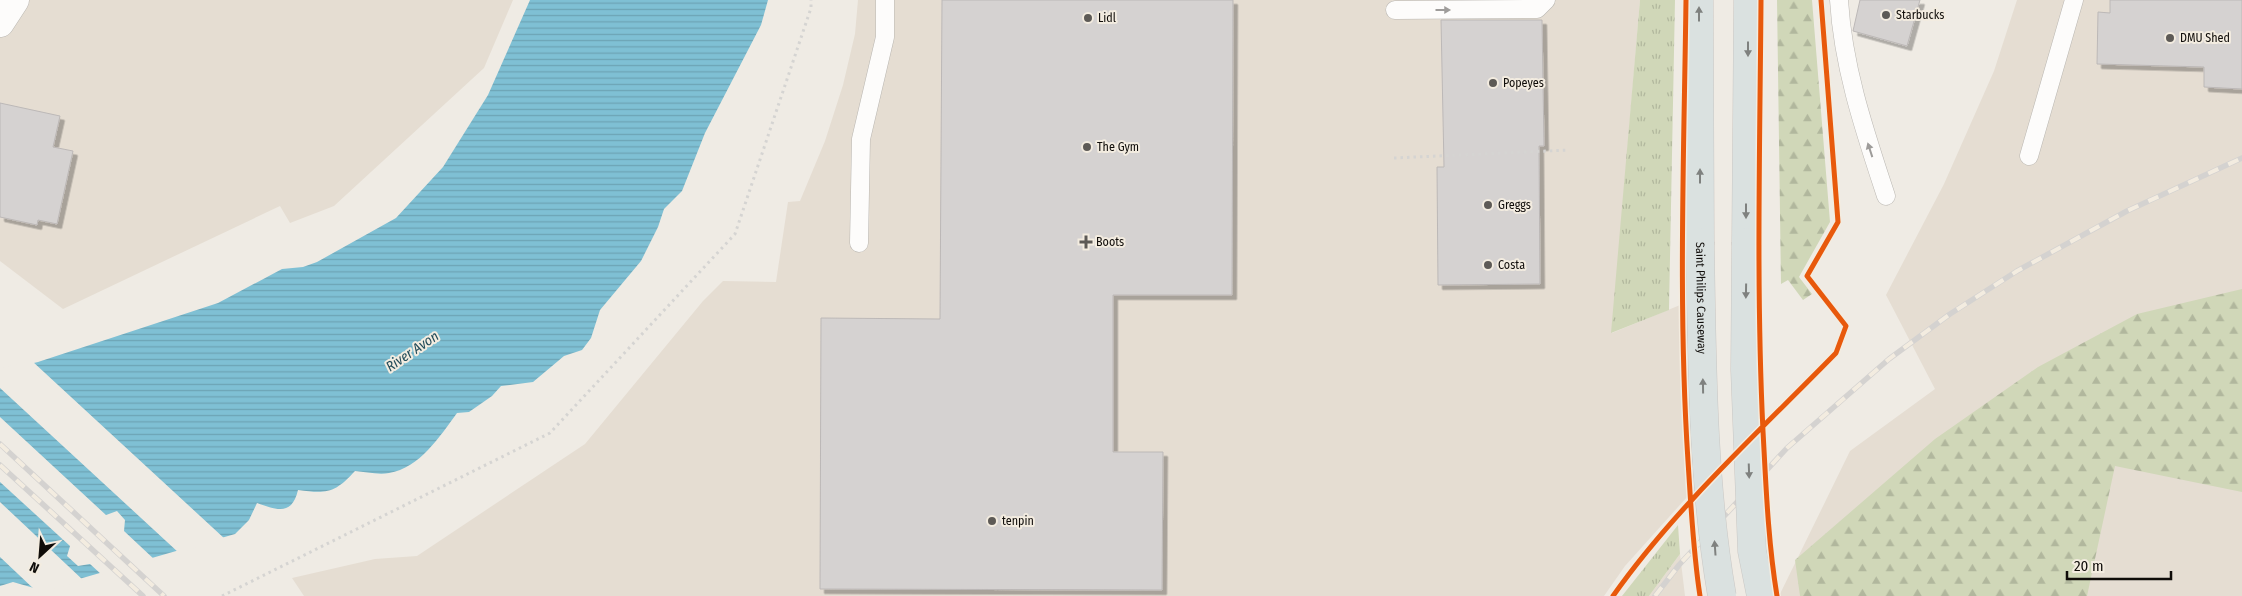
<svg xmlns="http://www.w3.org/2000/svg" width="2242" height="596" viewBox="0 0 2242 596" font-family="'Fira Sans Condensed',sans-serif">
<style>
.built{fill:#e5ddd2}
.grass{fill:url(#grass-tufts)}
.forest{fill:url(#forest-firs)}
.water{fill:url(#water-rules)}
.pier{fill:#efebe4}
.building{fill:#d5d2d1;stroke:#bcb8b7;filter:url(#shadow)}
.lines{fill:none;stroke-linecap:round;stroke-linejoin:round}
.service-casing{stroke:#bab7b2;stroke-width:19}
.tertiary-casing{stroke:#bab7b2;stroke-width:29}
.primary-casing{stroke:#c9c7c4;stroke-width:29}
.path{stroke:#d5d4d2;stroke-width:3;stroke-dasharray:2.5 4;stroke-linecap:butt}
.service{stroke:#fdfcfb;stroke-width:18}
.tertiary{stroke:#fdfcfb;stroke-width:28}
.primary{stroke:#dae1e0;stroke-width:28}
.rail-casing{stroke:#d4d2d0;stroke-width:5.5}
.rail{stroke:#f3ece0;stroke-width:4;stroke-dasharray:11;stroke-linecap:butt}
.primary-bridge-casing{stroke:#c9c7c4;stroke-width:29;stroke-linecap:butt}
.primary-bridge{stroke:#dae1e0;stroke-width:28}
.cycleway-casing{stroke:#f3ece0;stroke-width:8}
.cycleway{stroke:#e8590c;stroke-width:5}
.oneway{fill:#9e9c9a}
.oneway2{fill:#7f817f}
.poi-dot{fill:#5d5a56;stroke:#f3ece0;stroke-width:2}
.labels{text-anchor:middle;stroke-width:4;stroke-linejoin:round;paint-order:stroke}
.poi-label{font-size:12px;fill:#0f0c09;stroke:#f3ece0;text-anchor:start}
.street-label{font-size:12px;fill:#0f0c09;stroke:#f3ece0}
.water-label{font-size:14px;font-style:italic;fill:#234c5a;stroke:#f3ece0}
</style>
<defs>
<pattern id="grass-tufts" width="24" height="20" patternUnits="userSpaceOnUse" patternTransform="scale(1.25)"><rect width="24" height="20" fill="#d0d7b8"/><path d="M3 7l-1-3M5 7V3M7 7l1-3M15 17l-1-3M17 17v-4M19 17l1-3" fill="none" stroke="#b1b79d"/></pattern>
<pattern id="forest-firs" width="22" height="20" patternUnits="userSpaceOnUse" patternTransform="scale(1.25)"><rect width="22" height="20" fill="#d0d7b8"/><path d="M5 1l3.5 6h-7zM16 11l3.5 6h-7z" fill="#b1b79d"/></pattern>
<pattern id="water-rules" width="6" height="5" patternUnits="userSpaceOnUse" patternTransform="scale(1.25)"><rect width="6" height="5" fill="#7fc0d4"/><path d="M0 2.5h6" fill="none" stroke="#6da4b5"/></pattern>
<filter id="shadow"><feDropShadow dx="4.5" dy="4.5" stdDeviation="0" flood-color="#0004"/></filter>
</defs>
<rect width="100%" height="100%" fill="#efebe4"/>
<path class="built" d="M0 0H513L484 68 334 206 290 223 280 206 63 309 0 261Z
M858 0H1640L1612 333 1685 303 1687 497 1625 566 1604 596H304L292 578 375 559 417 556 585 444 703 301 723 281 776 282 788 202 800 201 825 141 843 85 855 34Z
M2017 0H2242V596H1779L1850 451 1935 389 1886 295 1944 184 1994 71Z
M1680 554 1685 596H1649Z"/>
<path class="grass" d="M1640 0H1675L1669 310 1611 333Z
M1678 525 1680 554 1649 596H1622Z"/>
<path class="forest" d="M1777 0H1812L1830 222 1799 277 1812 294 1803 300 1788 280 1781 284Z
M2242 289V492L2115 466 2087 596H1800L1795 560 1935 439 2038 367 2137 314Z"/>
<path class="water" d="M530 0H768L761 25 705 133 682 191 664 209 658 227 641 261 600 310 591 338 582 350 564 356 533 382 501 386 492 396 469 412 457 413C440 436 420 468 389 473 379 475 365 472 355 471 335 493 327 494 298 490 292 516 277 510 257 503L249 520 235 534 41 590 13 582 0 586V371L38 362 218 303 282 269 303 267 317 262 396 218 443 167 488 95Z"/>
<path class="pier" d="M32 361 225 539 179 553 0 388V368Z
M0 417 106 515 117 511 125 520 124 531 155 560 102 575 90 564 78 566 67 556 70 546 0 482Z
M0 502 83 580 41 593 36 591 0 557Z"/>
<path class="building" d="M942 0H1233L1232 295H1113V452H1163L1162 590 820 589 821 318 940 319Z
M1860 0H1920L1907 46 1853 31Z
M2110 0H2242V89L2204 87V67L2097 64 2098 12 2110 13Z
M1441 20H1542L1544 146H1539L1540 284 1438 285 1437 167H1444Z
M0 103 60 116 53 147 73 151 57 224 38 220 37 225 0 217Z"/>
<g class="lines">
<defs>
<path id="service" d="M1839 0C1843 68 1865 132 1886 196
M1395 10 1537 9 1546 0
M2029 156 2074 0
M859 243 861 139 885 37V0"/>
<path id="tertiary" d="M0 23 15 0"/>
<path id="primary" d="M1699 0 1700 242
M1746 242 1748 0"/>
</defs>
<use href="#service" class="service-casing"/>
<use href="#tertiary" class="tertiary-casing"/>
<use href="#primary" class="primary-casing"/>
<path class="path" d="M1394 158 1569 150
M222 596 550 433 735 234 811 8V0"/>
<use href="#service" class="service"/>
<use href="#tertiary" class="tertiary"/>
<use href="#primary" class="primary"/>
<defs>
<path id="rail" d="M0 444 164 596
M0 465 143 596
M1655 596 1679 565 1787 448 1889 359 1950 314 2017 271 2127 211 2242 158"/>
</defs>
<use href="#rail" class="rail-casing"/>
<use href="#rail" class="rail"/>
<defs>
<g id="primary-bridge">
<path id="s1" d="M1700 242C1702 360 1702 480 1722 596"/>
<path d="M1746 242 1745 370 1752 551 1761 596"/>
</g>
</defs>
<use href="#primary-bridge" class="primary-bridge-casing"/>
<use href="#primary-bridge" class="primary-bridge"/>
<defs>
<path id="cycleway" d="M1686 0C1684 154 1678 307 1688 461 1691 506 1693 551 1700 596
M1761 0C1760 143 1756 287 1763 431 1766 486 1768 541 1777 596
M1613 596C1675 508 1761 430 1836 353L1846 326 1807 276 1838 222 1821 0"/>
</defs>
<use href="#cycleway" class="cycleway-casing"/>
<use href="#cycleway" class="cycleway"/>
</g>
<defs><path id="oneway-solid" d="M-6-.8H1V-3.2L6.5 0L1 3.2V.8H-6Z" transform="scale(1.25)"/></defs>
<g class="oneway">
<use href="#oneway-solid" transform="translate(1443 10)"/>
<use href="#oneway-solid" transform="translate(1870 150) rotate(-108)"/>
</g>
<g class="oneway2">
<use href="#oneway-solid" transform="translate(1699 14) rotate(-90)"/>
<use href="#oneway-solid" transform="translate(1748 49) rotate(90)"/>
<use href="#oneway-solid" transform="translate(1700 176) rotate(-90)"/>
<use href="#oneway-solid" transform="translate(1746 211) rotate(90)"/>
<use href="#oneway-solid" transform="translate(1746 291) rotate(91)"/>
<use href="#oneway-solid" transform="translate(1703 386) rotate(-91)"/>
<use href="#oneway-solid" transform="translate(1749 471) rotate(88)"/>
<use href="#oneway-solid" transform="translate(1715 548) rotate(-94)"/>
</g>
<g class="poi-dot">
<circle cx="1886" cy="15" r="5"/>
<circle cx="1088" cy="18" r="5"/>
<circle cx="2170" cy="38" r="5"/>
<circle cx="1493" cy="83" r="5"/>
<circle cx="1087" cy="147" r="5"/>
<circle cx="1488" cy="205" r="5"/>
<path d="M1083.5 234.5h5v5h5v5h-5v5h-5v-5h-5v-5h5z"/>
<circle cx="1488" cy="265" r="5"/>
<circle cx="992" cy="521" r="5"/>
</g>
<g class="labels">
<g class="poi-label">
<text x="1896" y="19">Starbucks</text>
<text x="1098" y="22">Lidl</text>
<text x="2180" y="42">DMU Shed</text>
<text x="1503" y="87">Popeyes</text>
<text x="1097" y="151">The Gym</text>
<text x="1498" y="209">Greggs</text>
<text x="1096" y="246">Boots</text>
<text x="1498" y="269">Costa</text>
<text x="1002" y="525">tenpin</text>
</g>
<g class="street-label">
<text dy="4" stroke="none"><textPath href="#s1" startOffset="56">Saint Philips Causeway</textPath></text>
</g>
<g class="water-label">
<text transform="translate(412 351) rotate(-34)" y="5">River Avon</text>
</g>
</g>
<g transform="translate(40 556) rotate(206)" stroke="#f3ece0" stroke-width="4" paint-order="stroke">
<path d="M0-4L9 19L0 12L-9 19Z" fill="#0f0c09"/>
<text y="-8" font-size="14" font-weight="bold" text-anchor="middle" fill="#0f0c09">N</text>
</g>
<path d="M2067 571v8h104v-8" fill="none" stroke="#0f0c09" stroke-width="2.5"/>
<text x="2074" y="571" font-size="15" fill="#0f0c09" stroke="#f3ece0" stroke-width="4" paint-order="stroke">20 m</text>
</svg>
